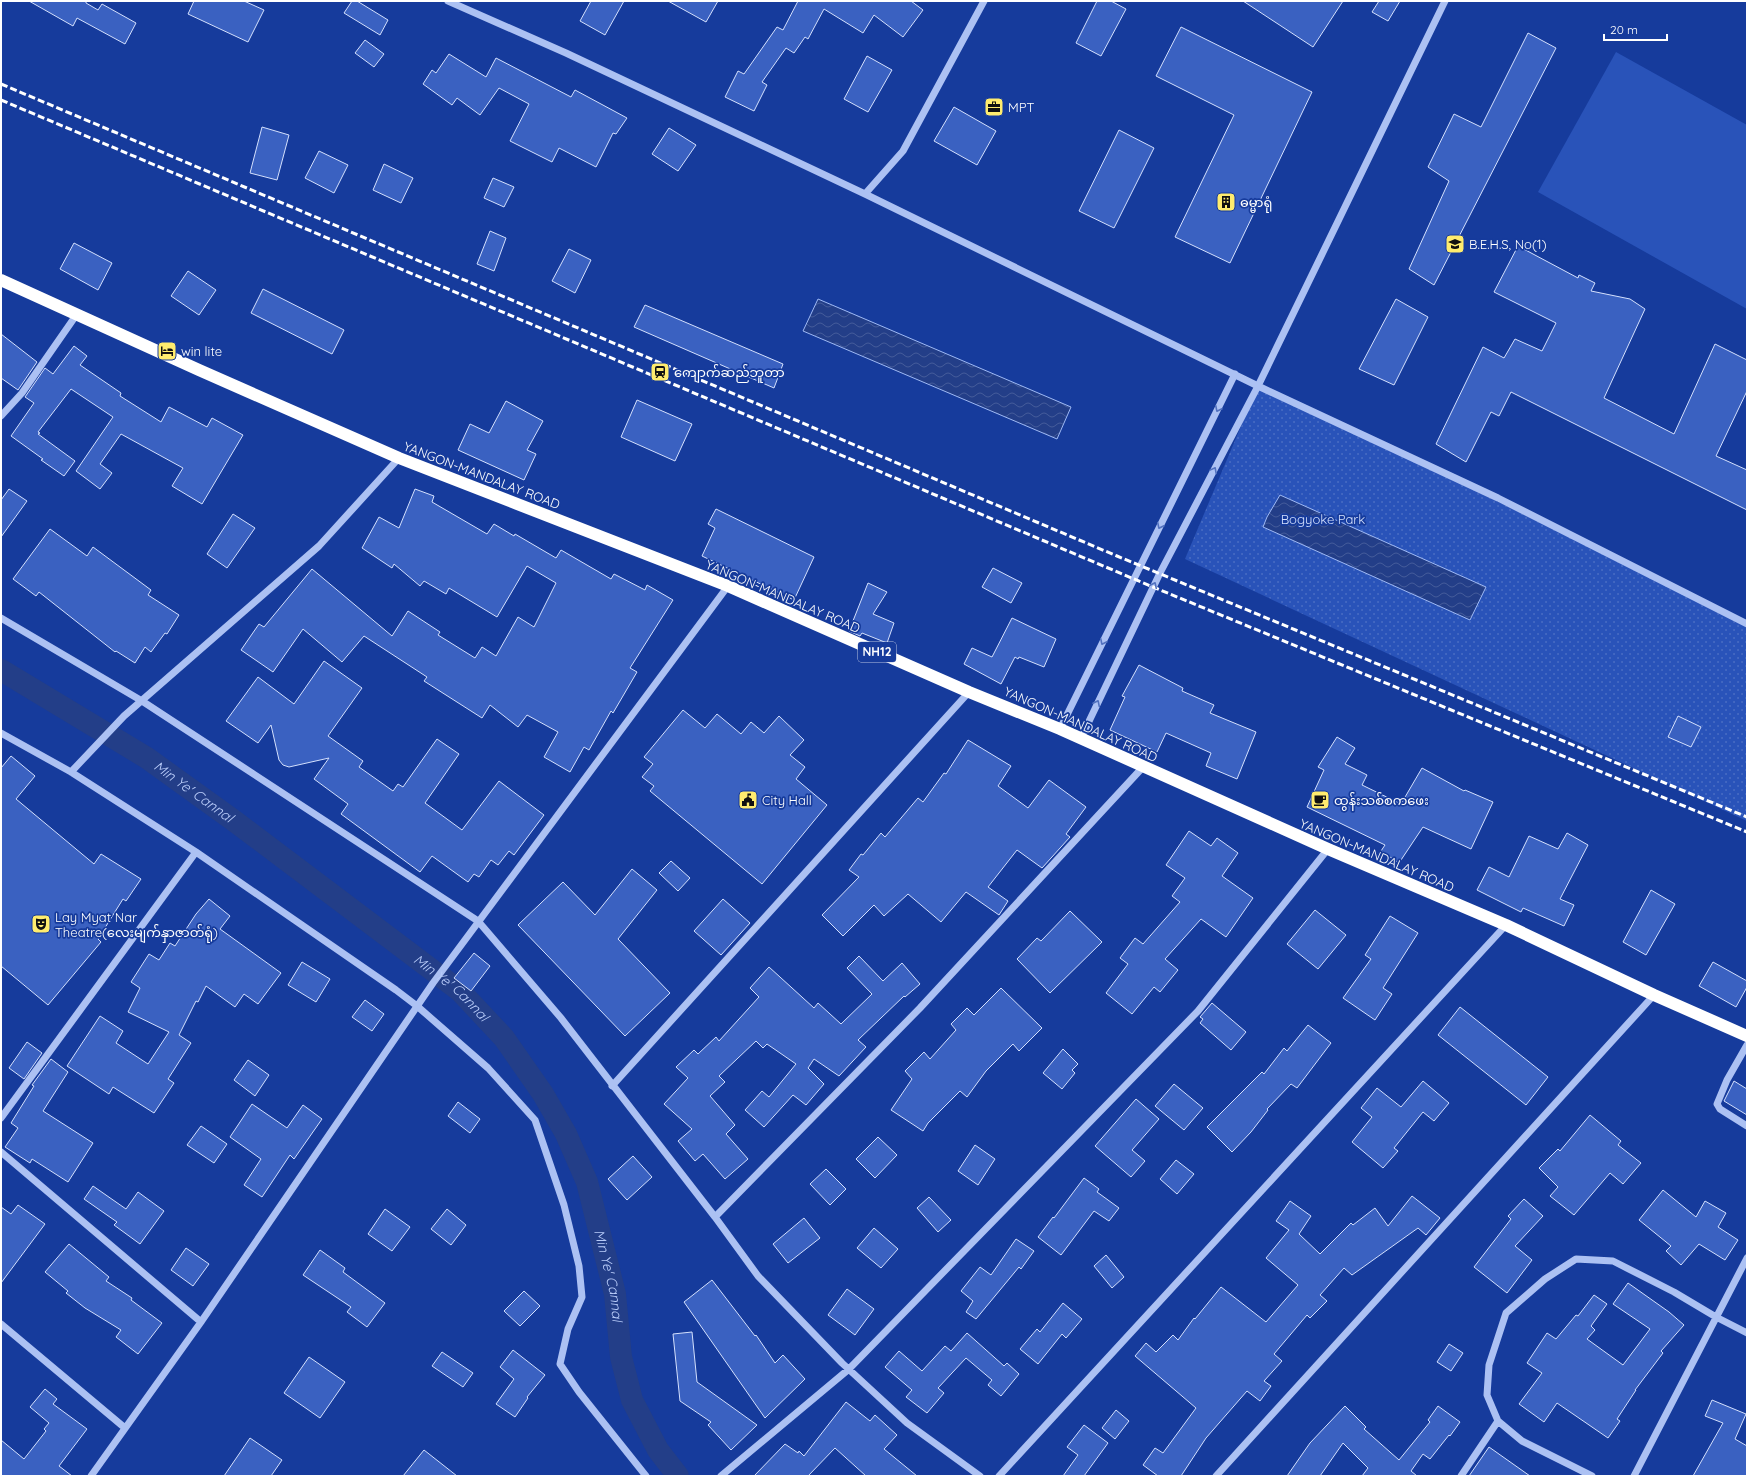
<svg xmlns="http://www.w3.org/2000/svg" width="1748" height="1477" viewBox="0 0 1748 1477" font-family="Quicksand,'Noto Sans Myanmar',sans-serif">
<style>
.grass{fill:#2953b9}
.park{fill:url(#park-dots)}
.water{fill:url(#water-waves);stroke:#9eb9f5}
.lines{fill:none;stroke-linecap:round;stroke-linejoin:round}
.canal{stroke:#233e88;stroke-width:22}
.building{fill:#3a61c1;stroke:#d4e0fd}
.minor{stroke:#acc1f3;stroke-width:7}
.highway{stroke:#fff;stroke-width:12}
.rail{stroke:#fff;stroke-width:3;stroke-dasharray:7 3;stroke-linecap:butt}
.oneway{stroke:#5271bf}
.labels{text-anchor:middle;stroke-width:3.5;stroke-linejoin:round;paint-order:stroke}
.shield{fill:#163b9c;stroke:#b9c4e1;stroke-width:1}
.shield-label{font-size:12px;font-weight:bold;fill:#fff}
.poi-label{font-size:13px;fill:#fff;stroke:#163b9c;text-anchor:start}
.street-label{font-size:13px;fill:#fff;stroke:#163b9c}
.park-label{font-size:13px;fill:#d4e0fd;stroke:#163b9c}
.water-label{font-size:14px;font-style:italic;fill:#b9ccf9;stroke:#163b9c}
</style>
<defs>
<pattern id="park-dots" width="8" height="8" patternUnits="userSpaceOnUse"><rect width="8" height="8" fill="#2953b9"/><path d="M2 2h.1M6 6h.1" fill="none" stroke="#496dc4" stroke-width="1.8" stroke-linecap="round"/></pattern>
<pattern id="water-waves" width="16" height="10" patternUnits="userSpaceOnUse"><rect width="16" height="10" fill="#233e88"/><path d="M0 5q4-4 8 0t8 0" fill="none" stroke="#445b9a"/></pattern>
</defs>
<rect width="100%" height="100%" fill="#163b9c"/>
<path class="grass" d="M1616 52 1747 125V309L1538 192Z"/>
<path class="park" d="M1258 386 1747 622V821L1185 559Z"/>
<path class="water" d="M818 299 1071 407 1057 439 803 331Z
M1280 495 1486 587 1470 620 1263 527 1267 517Z"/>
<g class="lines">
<path class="canal" id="s1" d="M1 670 147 758 233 820 460 991 504 1038 543 1094 566 1134 587 1182 615 1294 621 1357 632 1400 658 1450 678 1476"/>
</g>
<path class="building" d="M29 1H86V3L98 10 102 4 136 23 125 44 77 18 73 26Z
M194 1H244L264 10 248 42 188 14Z
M352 1H357L388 20 380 35 344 13Z
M591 1H624L605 35 580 21Z
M668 1H718L706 22Z
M798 1H911L923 10 903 37 874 15 863 33 824 9 808 39 805 37 794 53 786 48 762 82 767 85 754 111 725 97 738 71 744 74 777 27 783 30Z
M1097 1H1111L1126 9 1101 56 1076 43Z
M1243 1H1343L1313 47Z
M1379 1H1400L1388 21 1372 12Z
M1181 27 1312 92 1230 263 1175 237 1234 115 1156 76Z
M1528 33 1556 48 1434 285 1409 269 1449 181 1428 167 1454 114 1481 127Z
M365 40 384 54 374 67 355 53Z
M449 54 486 77 496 58 571 97 575 90 627 118 616 134 613 133 596 167 559 148 552 162 510 141 529 104 499 88 480 115 457 98 452 105 423 84 432 70 436 73Z
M867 56 892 70 868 112 844 99Z
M954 107 996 131 977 165 934 141Z
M262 127 289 135 277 180 250 173Z
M669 128 696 145 678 171 652 154Z
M1119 130 1154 148 1114 228 1079 211Z
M319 151 348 165 334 193 305 178Z
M384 164 413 178 401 203 373 190Z
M493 178 514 187 504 207 484 198Z
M490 231 506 238 494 271 477 264Z
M74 243 112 263 98 290 60 269Z
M1518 246 1578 278 1579 275 1595 283 1591 291 1630 299 1645 309 1604 398 1674 434 1715 344 1747 360V391L1716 456 1747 470V510L1511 392 1499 416 1491 412 1466 462 1436 444 1483 347 1504 358 1515 339 1542 351 1556 323 1494 292Z
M569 249 591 260 575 293 552 281Z
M188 271 216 290 199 315 171 296Z
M263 289 344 330 332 354 251 313Z
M1396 299 1428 317 1394 385 1359 369Z
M645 305 783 364 774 388 634 327Z
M1 334 37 362 18 390 1 378Z
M74 346 87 356 80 365 121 393 120 396 161 422 169 407 207 427 212 418 243 435 202 504 172 486 183 468 121 434 100 464 112 473 100 489 76 471 113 417 71 389 38 432 40 433 38 434 75 461 64 476 41 460 43 459 11 436 34 403 25 397 45 368 53 374Z
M637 400 692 424 675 461 621 437Z
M506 401 543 421 527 450 536 454 524 480 458 450 470 424 489 433Z
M9 489 27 501 1 537V500Z
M415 489 434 496 432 502 487 534 494 524 514 536 515 534 556 558 561 550 611 579 614 574 645 590 647 585 673 600 630 668 637 672 613 713 611 711 589 750 584 747 570 772 544 757 558 732 527 715 518 727 490 705 482 718 424 681 427 677 364 636 342 662 303 629 273 672 241 650 259 624 264 627 312 569 392 636 408 611 440 632 438 635 475 658 482 647 496 656 518 617 534 627 556 583 527 566 497 617 449 588 446 594 424 581 420 586 394 564 392 568 362 548 379 517 399 528Z
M716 509 814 557 794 600 702 556 715 528 708 524Z
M233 514 255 528 227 568 207 554Z
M50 529 87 556 93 547 151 590 148 595 179 615 167 634 165 633 151 652 145 647 135 663 116 651 115 652 39 592 36 596 13 579Z
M993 568 1022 583 1011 603 982 587Z
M868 583 887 592 873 614 894 623 887 643 862 633 860 636 849 631Z
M1012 618 1056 639 1044 667 1019 657 1018 659 1015 657 1001 684 964 664 972 648 992 657Z
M324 661 362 688 328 736 363 761 359 767 393 791 398 784 403 787 437 739 459 754 425 803 462 830 499 781 544 815 514 855 509 851 498 865 491 860 479 877 474 874 468 882 432 856 420 872 341 814 348 804 314 779 329 758 289 767 283 765 279 760 271 725 258 743 226 721 258 677 294 704Z
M1139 665 1183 688 1182 691 1214 705 1210 713 1256 732 1237 779 1206 766 1211 753 1166 733 1157 752 1110 730 1125 697 1122 696Z
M683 710 705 728 717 714 741 734 751 722 764 733 779 716 804 740 790 755 805 767 796 779 827 805 762 884 650 791 654 786 642 777 653 764 644 757Z
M1678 716 1701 727 1691 747 1668 737Z
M1337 737 1355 748 1345 764 1367 775 1362 785 1401 804 1422 768 1464 791 1465 790 1493 802 1471 849 1423 827 1399 863 1381 851 1385 845 1307 807 1324 770 1318 767Z
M968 740 1011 766 998 786 1028 808 1049 780 1086 807 1066 834 1070 837 1042 868 1017 850 988 887 1008 901 999 915 966 892 941 922 908 894 884 916 874 905 843 936 822 915 859 877 849 870 861 854 863 855 881 833 885 837 918 798 923 802 944 773 946 774Z
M11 756 35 776 16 799 94 864 101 854 141 879 126 901 123 899 98 939 101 942 48 1005 1 966V768Z
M1189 831 1211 846 1217 838 1238 853 1222 876 1253 898 1226 937 1201 919 1165 959 1178 970 1160 992 1154 987 1132 1014 1106 993 1128 964 1120 958 1135 938 1143 944 1180 902 1172 896 1185 878 1166 865Z
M1567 833 1588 845 1560 899 1574 905 1564 926 1523 908 1521 912 1477 890 1489 867 1509 877 1529 836 1558 849Z
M671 861 690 878 678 891 659 873Z
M632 869 657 890 618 939 670 993 625 1036 518 925 563 882 595 915Z
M1651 890 1675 904 1646 955 1623 942Z
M209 899 230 916 220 929 281 973 258 1004 244 994 235 1007 206 986 198 1002 196 1001 179 1035 191 1043 168 1079 174 1083 154 1113 113 1087 109 1094 67 1066 100 1016 123 1031 116 1043 148 1064 169 1032 128 1012 140 988 131 982 149 954 159 960 170 943 175 946 196 914Z
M723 899 750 923 721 955 694 931Z
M1315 910 1346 935 1318 969 1287 944Z
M1070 911 1102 942 1050 993 1017 959 1037 938 1041 941Z
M1390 916 1418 933 1383 988 1392 994 1375 1020 1343 998 1371 959 1365 955Z
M474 953 490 966 471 991 454 978Z
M859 956 883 981 902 963 920 984 905 997 904 996 858 1040 866 1047 839 1076 814 1059 808 1068 824 1084 806 1105 793 1095 764 1127 745 1110 762 1091 769 1097 796 1064 767 1044 763 1048 756 1041 719 1076 725 1082 710 1096 735 1125 726 1134 748 1159 725 1179 703 1154 695 1161 678 1141 692 1129 664 1104 688 1078 676 1067 694 1050 698 1054 716 1037 719 1041 759 997 750 988 769 967 814 1008 818 1003 841 1024 872 994 847 968Z
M302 962 330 979 316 1002 288 985Z
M1713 962 1747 981V987L1736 1007 1699 986Z
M1001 988 1042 1028 1019 1051 1013 1044 986 1071 967 1097 960 1091 928 1123 923 1131 891 1110 912 1079 905 1071 924 1052 930 1059 956 1030 951 1024 967 1008 974 1015Z
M365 1000 384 1014 372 1031 352 1017Z
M1212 1003 1246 1032 1231 1050 1200 1023 1203 1019 1200 1017Z
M1460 1007 1548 1077 1526 1105 1438 1035Z
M1308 1025 1331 1043 1297 1088 1291 1084 1267 1109 1268 1110 1251 1132 1232 1152 1207 1127 1262 1072 1264 1074 1284 1048 1287 1051Z
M27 1042 42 1053 24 1079 9 1068Z
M1063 1049 1078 1064 1072 1070 1075 1073 1062 1089 1043 1073Z
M51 1059 68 1072 43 1111 93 1143 68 1182 32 1159 30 1163 5 1147 18 1128 11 1123 34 1086 32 1085Z
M248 1060 269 1075 255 1096 234 1080Z
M1423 1081 1449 1103 1434 1121 1423 1112 1394 1148 1398 1151 1383 1168 1352 1142 1372 1117 1361 1108 1377 1088 1401 1107Z
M1734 1081 1747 1089V1115L1724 1101Z
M1174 1084 1203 1108 1184 1130 1155 1106Z
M1136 1099 1159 1119 1132 1150 1145 1161 1131 1177 1095 1146Z
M458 1102 480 1119 470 1133 448 1116Z
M252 1104 287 1128 303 1105 322 1119 294 1159 290 1155 262 1197 244 1185 261 1159 230 1137Z
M1590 1115 1621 1141 1618 1145 1641 1163 1623 1184 1610 1173 1574 1215 1550 1196 1558 1187 1539 1168 1558 1149 1560 1151Z
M201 1126 227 1144 214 1163 187 1145Z
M878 1137 897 1155 875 1178 856 1159Z
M975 1145 995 1159 978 1185 958 1171Z
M633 1156 652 1177 627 1200 608 1179Z
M1176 1160 1194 1174 1177 1194 1160 1179Z
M826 1169 846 1189 830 1205 810 1184Z
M1084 1178 1099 1189 1097 1192 1119 1208 1109 1221 1094 1211 1061 1255 1038 1237 1053 1217 1054 1218Z
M93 1186 126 1209 138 1192 164 1211 140 1244 114 1225 117 1222 84 1199Z
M1663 1190 1696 1217 1705 1201 1726 1213 1718 1227 1738 1240 1725 1260 1699 1244 1681 1265 1666 1251 1671 1246 1639 1220Z
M1412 1196 1440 1218 1426 1235 1418 1228 1352 1275 1344 1268 1320 1295 1327 1301 1310 1318 1307 1315 1274 1354 1282 1361 1264 1381 1271 1386 1260 1401 1247 1391 1206 1438 1181 1476H1158L1143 1465 1155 1448 1163 1453 1196 1408 1135 1356 1146 1343 1156 1352 1173 1335 1178 1340 1194 1318 1195 1319 1221 1287 1266 1322 1298 1285 1266 1258 1289 1230 1276 1221 1290 1201 1311 1216 1299 1234 1320 1254 1351 1223 1353 1225 1375 1208 1388 1226Z
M929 1197 951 1220 938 1232 917 1208Z
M1524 1199 1543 1216 1515 1246 1532 1260 1507 1293 1474 1267 1511 1219 1508 1216Z
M18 1205 45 1224 1 1283V1207L11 1214Z
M385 1209 410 1227 392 1251 368 1234Z
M447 1209 466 1225 451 1245 431 1229Z
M804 1218 820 1238 788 1263 773 1244Z
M874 1228 898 1249 881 1268 857 1248Z
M1016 1239 1034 1251 1021 1269 1019 1267 976 1319 966 1312 973 1301 961 1291 980 1267 991 1275Z
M69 1244 109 1277 106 1281 132 1298 131 1300 162 1323 138 1354 116 1337 121 1330 85 1308 66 1293 68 1291 45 1272Z
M186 1248 209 1264 193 1286 171 1270Z
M320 1250 345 1268 343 1272 385 1303 367 1327 347 1312 351 1307 303 1275Z
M1106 1255 1124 1277 1112 1288 1094 1266Z
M712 1280 755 1336 756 1335 775 1363 783 1355 805 1379 765 1418 684 1302Z
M1628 1283 1669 1312 1684 1325 1661 1351 1663 1353 1635 1390H1636L1617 1419 1620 1421 1608 1438 1557 1403 1544 1422 1519 1404 1542 1373 1527 1363 1547 1333 1556 1339 1576 1315 1578 1316 1594 1295 1607 1304 1591 1326 1595 1330 1587 1339 1623 1365 1650 1329 1613 1304Z
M847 1289 874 1309 855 1335 828 1315Z
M524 1291 540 1306 520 1326 504 1311Z
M1063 1303 1082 1319 1066 1338 1062 1334 1038 1364 1020 1349 1037 1329 1040 1332Z
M692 1332 697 1382 757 1425 731 1450 708 1425 711 1422 680 1401 673 1334Z
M967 1333 1004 1366 1007 1363 1019 1374 1001 1396 988 1385 992 1380 966 1358 938 1388 944 1393 927 1413 906 1397 912 1390 885 1367 899 1351 922 1371 945 1346 951 1351Z
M1449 1344 1463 1353 1451 1371 1437 1362Z
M513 1350 545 1375 527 1397 528 1398 515 1417 496 1404 514 1379 500 1367Z
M442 1352 473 1373 463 1387 432 1366Z
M309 1357 345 1382 320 1418 284 1393Z
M45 1389 57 1399 53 1404 87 1429 59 1466 72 1476H1V1440L24 1459 46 1431 44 1429 49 1423 30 1407Z
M1712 1400 1746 1414 1735 1439 1747 1446V1476H1693L1723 1423 1705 1416Z
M846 1402 870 1421 875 1415 897 1435 884 1449 917 1476H866L835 1448 808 1476H754L785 1444 798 1453 799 1451 804 1456Z
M1345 1406 1366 1427 1364 1429 1399 1460 1430 1422 1428 1420 1438 1406 1460 1422 1450 1436 1449 1435 1430 1459 1423 1454 1411 1471 1417 1476H1362L1368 1468 1343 1443 1320 1476H1287L1310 1443Z
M1116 1410 1129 1421 1115 1439 1102 1428Z
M1084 1425 1108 1443 1084 1476H1063L1078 1455 1067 1447Z
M250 1438 282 1460 271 1476H224Z
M1489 1447 1530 1476H1469Z
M424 1450 457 1476H403Z"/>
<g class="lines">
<path class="minor" d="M448 1 566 53 865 194 1258 386 1498 498 1747 624
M865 194 903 151 984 1
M1 416 22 393 77 314
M1 618 142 701 478 921 561 1018 715 1217 758 1276 842 1363 907 1423 980 1476
M1060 729 1235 374
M1 733 71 772 196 852 396 990 417 1006 488 1068 535 1120 564 1205 579 1266 582 1297 568 1329 560 1364 579 1392 646 1476
M1081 738 1160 573 1258 386 1445 1
M71 772 124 716 319 546 399 458
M1747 1045 1727 1080 1717 1104 1720 1109 1747 1126
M612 1086 969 692
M1 1118 196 852
M1 1152 201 1322
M715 1217 920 1008 1143 767
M1 1324 125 1428
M91 1476 201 1322 433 983 728 586
M721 1476 849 1369 1198 1011 1328 849
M999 1476 1506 925
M1216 1476 1654 995
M1461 1476 1498 1421
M1592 1476 1522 1441 1498 1421 1487 1395 1489 1365 1506 1313 1545 1279 1576 1259 1613 1261 1674 1292 1716 1317 1747 1333
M1634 1476 1747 1258"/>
<path class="highway" d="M1 280 199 370 399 458 728 586 969 692 1060 729 1328 849 1506 925 1654 995 1747 1036"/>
<path class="rail" d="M1 84 1117 556 1747 817
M1 100 1153 587 1747 832"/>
</g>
<defs><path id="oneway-chevron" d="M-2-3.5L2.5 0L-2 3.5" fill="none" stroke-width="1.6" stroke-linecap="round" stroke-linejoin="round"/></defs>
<g class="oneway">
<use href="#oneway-chevron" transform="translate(1218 409) rotate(116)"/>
<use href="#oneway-chevron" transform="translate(1214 470) rotate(-62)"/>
<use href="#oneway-chevron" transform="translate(1160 526) rotate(116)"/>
<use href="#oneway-chevron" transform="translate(1154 585) rotate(-64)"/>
<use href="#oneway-chevron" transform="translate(1103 642) rotate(116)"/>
<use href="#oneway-chevron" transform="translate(1097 703) rotate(-64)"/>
</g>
<defs>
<symbol id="office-square" viewBox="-11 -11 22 22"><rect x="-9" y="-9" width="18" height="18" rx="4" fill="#ffec6e" stroke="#163b9c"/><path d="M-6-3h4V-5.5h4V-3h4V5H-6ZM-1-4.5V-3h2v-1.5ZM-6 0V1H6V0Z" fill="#111"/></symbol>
<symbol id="building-square" viewBox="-11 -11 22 22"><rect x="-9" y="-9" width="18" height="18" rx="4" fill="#ffec6e" stroke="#163b9c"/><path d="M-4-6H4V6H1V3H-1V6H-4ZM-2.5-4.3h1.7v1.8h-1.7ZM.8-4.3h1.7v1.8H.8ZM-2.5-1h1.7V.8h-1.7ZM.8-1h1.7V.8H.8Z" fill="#111"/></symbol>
<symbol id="school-square" viewBox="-11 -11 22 22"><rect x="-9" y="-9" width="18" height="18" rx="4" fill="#ffec6e" stroke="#163b9c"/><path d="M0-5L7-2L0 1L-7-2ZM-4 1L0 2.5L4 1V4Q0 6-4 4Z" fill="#111"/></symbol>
<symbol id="hotel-square" viewBox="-11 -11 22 22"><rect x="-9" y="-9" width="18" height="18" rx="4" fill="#ffec6e" stroke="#163b9c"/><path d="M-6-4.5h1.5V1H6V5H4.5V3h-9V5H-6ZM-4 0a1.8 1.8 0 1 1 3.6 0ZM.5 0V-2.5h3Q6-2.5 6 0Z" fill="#111"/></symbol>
<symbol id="station-square" viewBox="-11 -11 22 22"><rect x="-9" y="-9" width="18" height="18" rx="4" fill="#ffec6e" stroke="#163b9c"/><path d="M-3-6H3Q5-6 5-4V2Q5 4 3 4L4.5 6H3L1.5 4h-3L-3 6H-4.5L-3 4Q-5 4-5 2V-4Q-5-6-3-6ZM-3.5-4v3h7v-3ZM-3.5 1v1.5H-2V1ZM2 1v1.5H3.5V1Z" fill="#111"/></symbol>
<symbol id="civic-square" viewBox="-11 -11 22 22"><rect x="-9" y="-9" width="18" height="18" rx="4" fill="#ffec6e" stroke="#163b9c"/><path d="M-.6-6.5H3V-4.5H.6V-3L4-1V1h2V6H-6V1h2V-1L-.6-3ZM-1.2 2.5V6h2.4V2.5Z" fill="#111"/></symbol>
<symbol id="cafe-square" viewBox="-11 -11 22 22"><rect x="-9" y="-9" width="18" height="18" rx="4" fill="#ffec6e" stroke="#163b9c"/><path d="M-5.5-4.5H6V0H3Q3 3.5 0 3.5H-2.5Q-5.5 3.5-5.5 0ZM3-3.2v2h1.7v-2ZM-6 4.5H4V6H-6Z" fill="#111"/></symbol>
<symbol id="theatre-square" viewBox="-11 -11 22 22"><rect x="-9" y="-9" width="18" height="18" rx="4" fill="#ffec6e" stroke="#163b9c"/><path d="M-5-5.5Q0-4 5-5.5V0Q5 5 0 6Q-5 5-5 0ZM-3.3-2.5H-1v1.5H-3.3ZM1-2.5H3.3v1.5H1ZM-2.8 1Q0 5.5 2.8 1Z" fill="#111"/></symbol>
</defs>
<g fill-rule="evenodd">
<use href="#office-square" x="983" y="96" width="22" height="22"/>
<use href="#building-square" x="1215" y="191" width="22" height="22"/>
<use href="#school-square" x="1444" y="233" width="22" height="22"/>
<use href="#hotel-square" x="156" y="340" width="22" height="22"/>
<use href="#station-square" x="649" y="361" width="22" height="22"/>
<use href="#civic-square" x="737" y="789" width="22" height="22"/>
<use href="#cafe-square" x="1309" y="789" width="22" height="22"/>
<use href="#theatre-square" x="30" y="913" width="22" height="22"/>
</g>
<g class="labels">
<rect class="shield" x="858" y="642" width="38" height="20" rx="3"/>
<g class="shield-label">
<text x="877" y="656">NH12</text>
</g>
<g class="poi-label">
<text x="1008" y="112">MPT</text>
<text x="1240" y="207">ဓမ္မာရုံ</text>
<text x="1469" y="249">B.E.H.S, No(1)</text>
<text x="181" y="356">win lite</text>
<text x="674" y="377">ကျောက်ဆည်ဘူတာ</text>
<text x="762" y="805">City Hall</text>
<text x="1334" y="805">ထွန်းသစ်စကဖေး</text>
<text x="55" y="922">Lay Myat Nar<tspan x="55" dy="15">Theatre(လေးမျက်နှာဇာတ်ရုံ)</tspan></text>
</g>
<g class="street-label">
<text transform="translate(482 475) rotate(21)" y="5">YANGON-MANDALAY ROAD</text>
<text transform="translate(783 596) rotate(23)" y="5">YANGON-MANDALAY ROAD</text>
<text transform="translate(1081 724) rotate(24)" y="5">YANGON-MANDALAY ROAD</text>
<text transform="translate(1377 855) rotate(23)" y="5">YANGON-MANDALAY ROAD</text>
</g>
<g class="park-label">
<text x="1323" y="524">Bogyoke Park</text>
</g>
<g class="water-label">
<text dy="5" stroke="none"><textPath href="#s1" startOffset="228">Min Ye' Cannal</textPath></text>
<text dy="5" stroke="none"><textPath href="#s1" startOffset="552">Min Ye' Cannal</textPath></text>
<text dy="5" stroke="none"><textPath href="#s1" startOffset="888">Min Ye' Cannal</textPath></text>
</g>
</g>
<rect width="1748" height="1477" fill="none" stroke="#ffffff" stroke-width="4"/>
<path d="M1604 34v6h63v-6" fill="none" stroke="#ffffff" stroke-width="2"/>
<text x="1610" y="34" font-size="12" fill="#ffffff" stroke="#163b9c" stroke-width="3" paint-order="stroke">20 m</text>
</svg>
